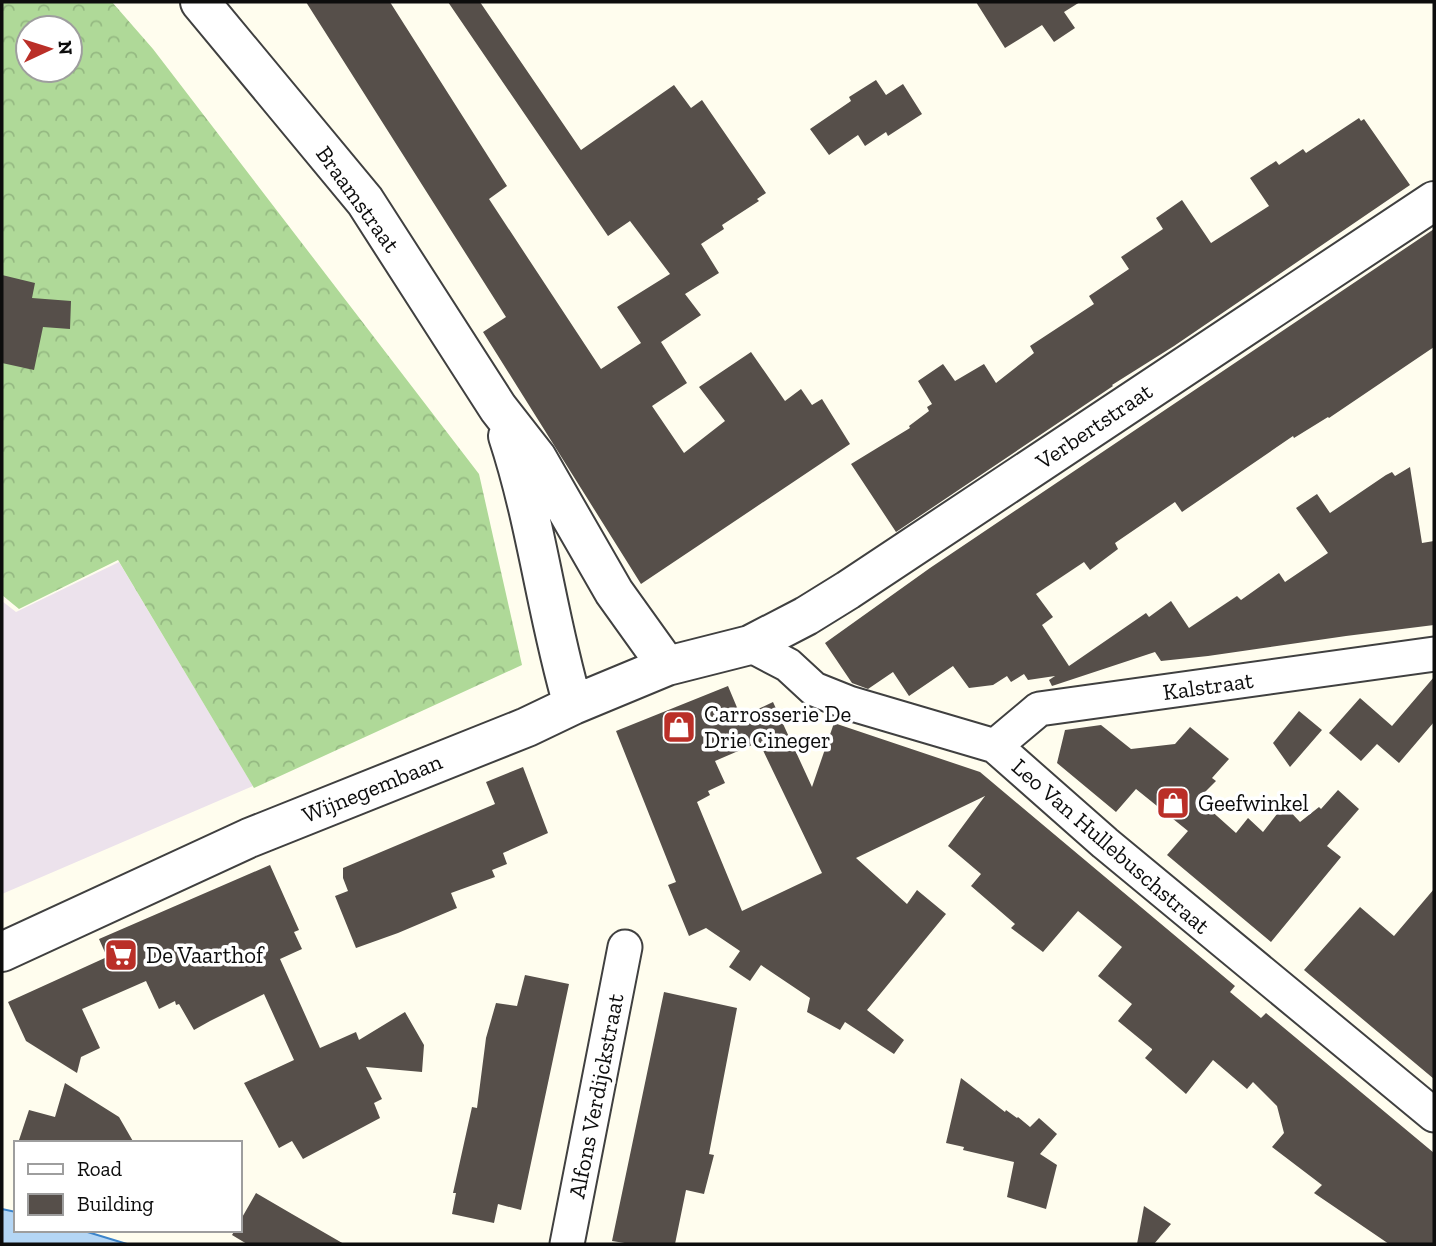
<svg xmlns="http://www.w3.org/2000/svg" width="1436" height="1246" viewBox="0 0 1436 1246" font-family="'Zilla Slab',serif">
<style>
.industrial{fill:#ece2ec}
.forest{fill:url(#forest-crowns);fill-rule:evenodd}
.water{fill:#b4d6f5;stroke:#3c84ca;stroke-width:2}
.building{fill:#564f4a;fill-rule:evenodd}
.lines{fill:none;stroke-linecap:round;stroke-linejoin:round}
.minor-casing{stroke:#404040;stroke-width:37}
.tertiary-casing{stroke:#404040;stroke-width:42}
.minor{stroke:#fff;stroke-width:33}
.tertiary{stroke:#fff;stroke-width:38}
.labels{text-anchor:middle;stroke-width:7;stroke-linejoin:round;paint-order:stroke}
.street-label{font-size:23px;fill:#0d0d0d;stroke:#fff}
.poi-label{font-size:23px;fill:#0d0d0d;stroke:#fff;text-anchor:start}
</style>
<defs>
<pattern id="forest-crowns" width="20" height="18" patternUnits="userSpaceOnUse" patternTransform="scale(1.75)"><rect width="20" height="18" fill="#afd998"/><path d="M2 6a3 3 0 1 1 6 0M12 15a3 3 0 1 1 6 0" fill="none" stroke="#95b982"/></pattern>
</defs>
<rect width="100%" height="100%" fill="#fffdee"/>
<path class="industrial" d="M119 562 253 786 2 894V601L16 612Z"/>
<path class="forest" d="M2 2H112L153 49 479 474 522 665 254 788 118 560 19 609 2 595ZM28 28H70V70H28Z"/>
<path class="water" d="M2 1209 16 1212V1230H81L127 1244H2Z"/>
<path class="building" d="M306 2H390L507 186 489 199 601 369 641 343 617 307 670 274 630 221 608 236 448 2H480L581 150 674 85 691 108 702 100 766 193 757 199 759 201 722 225 724 229 701 244 719 273 685 294 701 315 661 342 687 383 652 406 684 453 725 421 699 387 751 352 785 401 801 389 812 405 822 399 850 444 641 584 483 332 506 317Z
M976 2H1080L1064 12 1075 28 1054 42 1042 25 1005 48Z
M876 80 886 95 903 84 922 114 888 136 886 132 865 146 858 135 829 155 810 129 851 101 849 97Z
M1359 118 1361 121 1364 119 1410 185 1174 346 1112 385 1113 386 896 532 851 464 910 428 909 426 929 411 927 407 932 404 918 381 943 364 955 381 984 364 996 383 1034 353 1030 346 1094 304 1089 296 1129 269 1121 257 1163 229 1156 218 1182 200 1211 243 1269 206 1250 178 1276 161 1279 165 1303 149 1306 153Z
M1434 229V347L1329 418 1328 417 1294 438 1293 436 1182 512 1175 502 1115 543 1118 549 1090 570 1084 562 1036 594 1053 617 1042 625 1069 666 1146 613 1149 617 1171 601 1189 628 1237 596 1241 600 1279 573 1285 582 1328 553 1296 508 1317 494 1330 513 1386 475 1392 472 1395 476 1410 467 1422 543 1434 541V625L1346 636 1208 656 1161 661 1155 652 1052 686 1049 680 1055 676 1028 680 1024 674 1011 682 1007 676 993 685 969 688 953 666 909 696 893 672 868 689 852 683 825 643 930 568Z
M2 275 35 283 32 298 71 301 70 329 43 327 34 370 2 363Z
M1434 677V722L1399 763 1377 744 1361 761 1329 733 1360 698 1392 726Z
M728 686 741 717 773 702 812 787 834 723 980 772 1235 986 1230 992 1261 1018 1266 1013 1434 1153V1244H1389L1314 1193 1322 1185 1272 1147 1284 1133 1277 1106 1253 1082 1247 1089 1213 1060 1186 1094 1145 1058 1152 1050V1049L1118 1021 1132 1004 1098 976 1122 947 1078 911 1043 952 1011 928 1015 924 971 886 981 874 948 846 985 796 856 858 907 904 917 890 946 914 867 1010 904 1040 894 1054 845 1022 840 1030 807 1012 810 998 761 965 750 981 729 967 740 951 706 928 689 936 668 885 676 882 616 731ZM759 742 822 873 742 911 697 802 710 795 708 791 725 783 715 761Z
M1299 711 1322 730 1290 767 1273 743Z
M1101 725 1131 749 1175 744 1190 727 1229 759 1212 778 1216 781 1198 799 1236 833 1248 818 1263 832 1284 805 1300 822 1319 807 1321 809 1338 790 1359 809 1327 846 1341 857 1271 942 1167 855 1188 831 1136 789 1116 812 1057 763 1065 730Z
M523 767 548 833 503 853 507 864 492 870 495 877 451 893 457 908 398 933 356 948 335 896 348 891 343 878V868L495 804 486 782Z
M270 865 299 930 294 932 302 949 280 959 320 1048 356 1032 359 1040 405 1012 424 1045 422 1072 366 1067 382 1099 374 1103 380 1118 303 1159 292 1141 279 1148 244 1083 294 1060 264 994 210 1021 194 1030 179 1004 176 1005 175 1001 159 1009 146 981 82 1009 100 1048 81 1057 77 1073 26 1041 8 1002 107 957 99 939Z
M1434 889V1079L1304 970 1360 907 1394 936Z
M525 975 569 984 521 1210 498 1204 494 1223 452 1214 456 1193H453L472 1107 477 1108 486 1038 496 1003 517 1006Z
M664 992 737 1008 709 1154 714 1155 704 1194 686 1190 675 1244H631L612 1241Z
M961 1078 1005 1112 1006 1110 1017 1118 1018 1117 1030 1127 1039 1118 1057 1134 1040 1154 1057 1165 1046 1209 1007 1197 1014 1162 963 1150 964 1147 946 1143Z
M65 1083 119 1117 134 1143H18L29 1110 55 1117Z
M256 1193 292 1214 344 1244H247L232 1235 235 1230H240V1221Z
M1144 1206 1171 1224 1154 1244H1137Z"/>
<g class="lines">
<defs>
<path id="minor" d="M750 645 788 665 814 689 849 703 995 746 1105 843 1434 1115
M995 746 1039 709 1434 654
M567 1244 625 947"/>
<path id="tertiary" d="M200 2 365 201 498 408 537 458 614 592 667 666
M508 436C537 524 547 617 573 705
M2 952 249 838 527 727 573 705 667 666 750 645 806 616 848 590 1434 201"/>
</defs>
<use href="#minor" class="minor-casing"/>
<use href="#tertiary" class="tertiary-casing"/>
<use href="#minor" class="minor"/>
<use href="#tertiary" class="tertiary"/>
</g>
<defs>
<symbol id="shop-square" viewBox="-11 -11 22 22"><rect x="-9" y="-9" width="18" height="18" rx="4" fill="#ba2f28" stroke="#fff"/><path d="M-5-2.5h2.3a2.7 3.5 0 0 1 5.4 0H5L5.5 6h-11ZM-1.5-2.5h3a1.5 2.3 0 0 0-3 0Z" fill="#fff"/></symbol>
<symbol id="supermarket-square" viewBox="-11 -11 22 22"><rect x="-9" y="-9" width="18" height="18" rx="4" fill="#ba2f28" stroke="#fff"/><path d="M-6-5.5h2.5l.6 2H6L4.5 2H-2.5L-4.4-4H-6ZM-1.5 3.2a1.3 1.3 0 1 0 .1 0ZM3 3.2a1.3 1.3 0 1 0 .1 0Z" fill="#fff"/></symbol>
</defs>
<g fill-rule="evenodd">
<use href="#shop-square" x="660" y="708" width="38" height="38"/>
<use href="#shop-square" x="1154" y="784" width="38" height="38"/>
<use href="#supermarket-square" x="102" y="936" width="38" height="38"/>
</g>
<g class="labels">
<g class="street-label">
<text transform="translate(358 199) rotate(54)" y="8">Braamstraat</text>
<text transform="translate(1094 426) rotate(-34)" y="8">Verbertstraat</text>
<text transform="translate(1208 686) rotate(-8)" y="8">Kalstraat</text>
<text transform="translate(372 788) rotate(-22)" y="8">Wijnegembaan</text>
<text transform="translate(1111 846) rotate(41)" y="8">Leo Van Hullebuschstraat</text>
<text transform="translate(596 1096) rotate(-79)" y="8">Alfons Verdijckstraat</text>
</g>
<g class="poi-label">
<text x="704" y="722">Carrosserie De<tspan x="704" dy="26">Drie Cineger</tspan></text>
<text x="1198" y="811">Geefwinkel</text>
<text x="146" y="963">De Vaarthof</text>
</g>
</g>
<rect width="1436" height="1246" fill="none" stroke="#0d0d0d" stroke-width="7"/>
<rect x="14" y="1141" width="228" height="91" fill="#ffffff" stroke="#9e9e9e" stroke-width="2"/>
<rect x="28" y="1164" width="35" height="10" fill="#ffffff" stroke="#9e9e9e" stroke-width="2"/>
<text x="77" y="1176" font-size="21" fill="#0d0d0d">Road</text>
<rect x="28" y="1194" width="35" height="21" fill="#564f4a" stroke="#9e9e9e" stroke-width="2"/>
<text x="77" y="1211" font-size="21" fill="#0d0d0d">Building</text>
<g transform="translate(49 49) rotate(86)"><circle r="33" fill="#ffffff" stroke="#9e9e9e" stroke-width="2"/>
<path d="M0-5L12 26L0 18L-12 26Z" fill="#ba2f28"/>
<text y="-10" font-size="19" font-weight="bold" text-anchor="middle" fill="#0d0d0d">N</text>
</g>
</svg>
